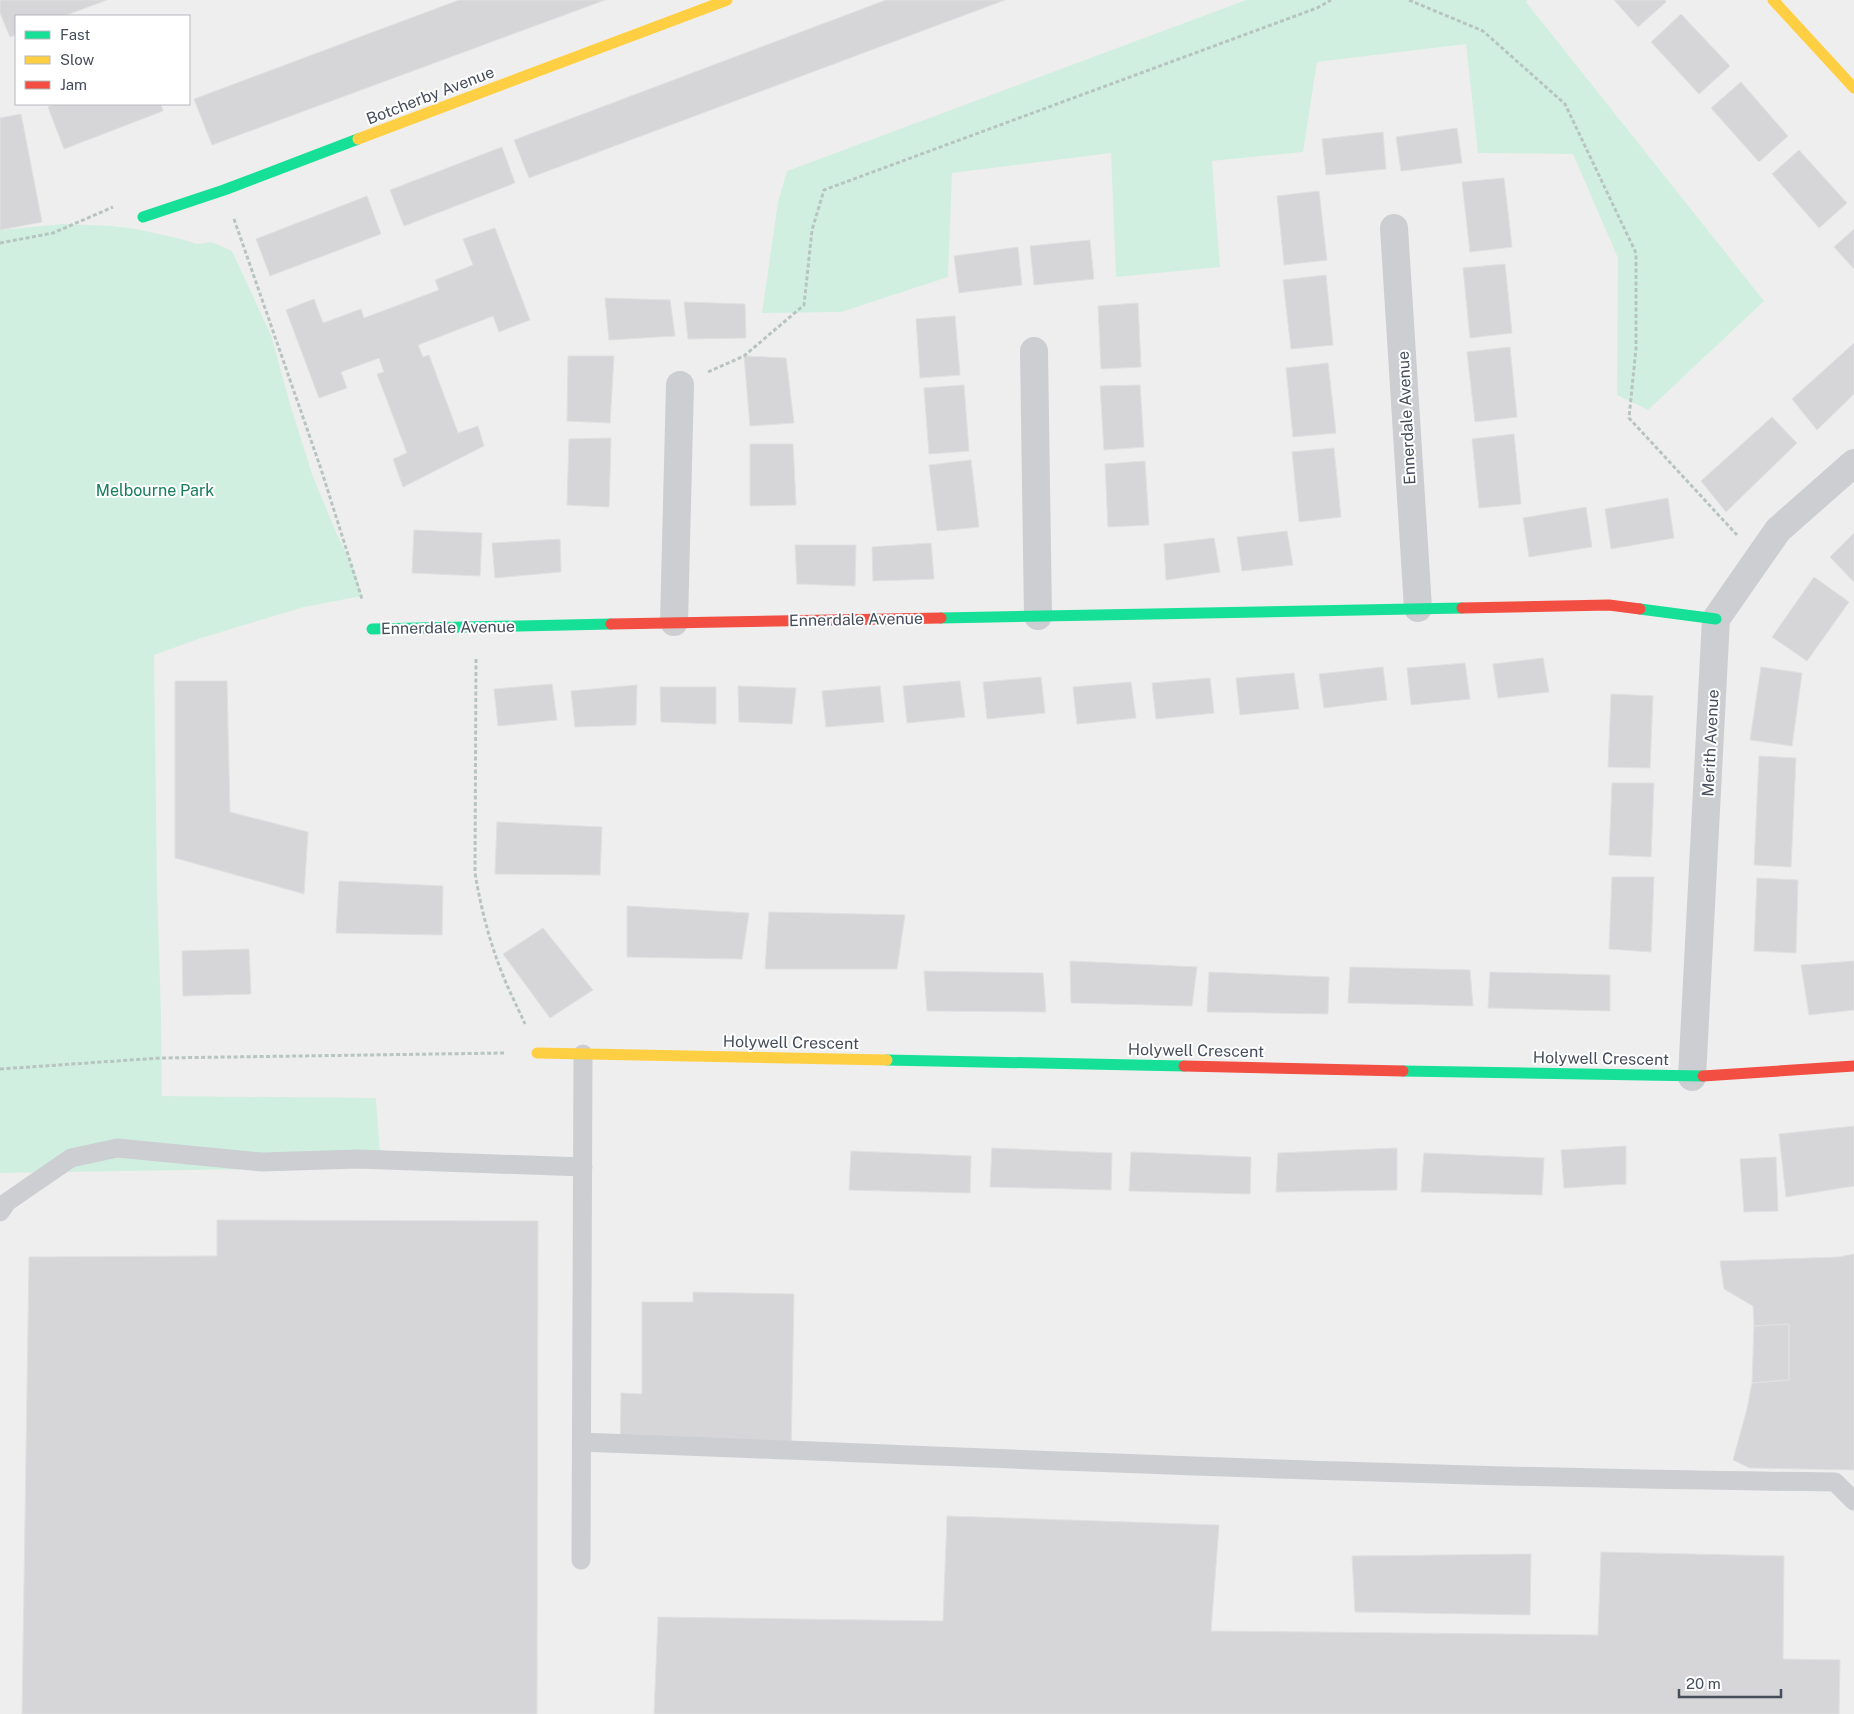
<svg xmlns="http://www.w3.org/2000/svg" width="1854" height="1714" viewBox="0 0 1854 1714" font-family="'Public Sans',sans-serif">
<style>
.green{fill:#d1efe1}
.building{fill:#d6d6d9;stroke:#e0e0e1}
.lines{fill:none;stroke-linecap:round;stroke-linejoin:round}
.path{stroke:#b7c4c2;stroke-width:3;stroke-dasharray:4 2.5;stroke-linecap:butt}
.lane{stroke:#ccced1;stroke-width:19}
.street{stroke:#ccced1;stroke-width:28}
.fast{stroke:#16e098;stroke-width:11}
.slow{stroke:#ffcf43;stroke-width:11}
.jam{stroke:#f24e42;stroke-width:11}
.labels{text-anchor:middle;stroke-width:4;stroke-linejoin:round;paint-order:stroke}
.street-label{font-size:16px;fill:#454d5b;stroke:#fff}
.park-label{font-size:16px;fill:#137e58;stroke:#fff}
</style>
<rect width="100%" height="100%" fill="#efeeee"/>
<path class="green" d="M1246 0H1528L1526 2 1764 301 1648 410 1617 395 1618 258 1573 154 1478 153 1466 44 1317 62 1303 152 1212 161 1220 267 1116 277 1111 153 952 173 948 277 841 312 762 313 778 202 787 171Z
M63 224 112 226 136 229 181 239 197 244 212 242 232 251 271 335 290 404 313 477 336 532 355 572 362 596 304 607 201 638 154 655 157 889 161 1013 162 1096 376 1098 381 1167 0 1173V230Z"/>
<path class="building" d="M0 0H107L64 16H16V35L10 37 0 13Z
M459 0H605L212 145 194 99Z
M886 0H1005L529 178 514 140Z
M1614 0H1665L1666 2 1638 27Z
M1681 14 1730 66 1699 94 1651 42Z
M1741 82 1788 136 1759 162 1711 108Z
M55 104H161L163 111 64 149 48 107Z
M21 114 42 222 0 230V118Z
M1457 128 1462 163 1401 171 1396 137Z
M1383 132 1386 169 1326 175 1322 139Z
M502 147 515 183 404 226 390 190Z
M1799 150 1847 203 1819 228 1772 174Z
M1504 178 1512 247 1470 252 1462 182Z
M1319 191 1327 260 1284 265 1277 196Z
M367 196 381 234 270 276 256 239Z
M495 228 530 320 499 332 493 316 418 345 423 357 429 355 458 433 478 426 484 446 403 487 393 459 407 453 377 374 384 372 379 358 341 372 347 388 319 398 286 310 314 299 323 323 361 309 364 318 439 290 435 280 473 265 463 239Z
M1854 229V269L1834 247Z
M1090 240 1094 279 1034 285 1030 246Z
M1018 247 1022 285 959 293 954 256Z
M1505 264 1512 333 1470 338 1463 268Z
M1326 275 1333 345 1291 349 1283 280Z
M605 298 670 300 675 336 609 340Z
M684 302 745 304 746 338 688 339Z
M1138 303 1141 367 1101 369 1098 306Z
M955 316 960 375 920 378 916 319Z
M1854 343V394L1817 430 1792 399Z
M1510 347 1517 417 1475 422 1467 352Z
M568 356H614L610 423 567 421Z
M744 356 786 358 794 423 750 426Z
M1328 363 1336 433 1293 437 1286 368Z
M964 385 969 451 929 454 924 388Z
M1140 385 1144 447 1104 450 1100 386Z
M1772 417 1797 443 1726 512 1701 481Z
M1514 434 1521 504 1479 508 1472 439Z
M611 438 609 507 567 505 569 439Z
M750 444H793L796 505 750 506Z
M1334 448 1341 517 1299 522 1292 452Z
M971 460 979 527 937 531 929 465Z
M1145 461 1149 525 1108 527 1105 464Z
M1668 498 1674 538 1611 549 1605 509Z
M1586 507 1592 547 1529 557 1523 518Z
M414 530 482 533 480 576 412 573Z
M1287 531 1293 565 1242 571 1237 537Z
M1854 533V582L1830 557Z
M1214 538 1220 572 1166 580 1164 544Z
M560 539 561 572 495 578 492 543Z
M931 543 934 579 873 581 872 547Z
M795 545H856L855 586 797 584Z
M1814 577 1849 602 1807 661 1772 637Z
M1543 658 1549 692 1498 698 1493 664Z
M1465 663 1470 699 1411 705 1407 668Z
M1383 667 1387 700 1324 708 1319 674Z
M1761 667 1802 673 1792 746 1750 740Z
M1294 673 1299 709 1240 715 1236 678Z
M1041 677 1045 713 987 719 983 682Z
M1210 678 1214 713 1156 719 1152 683Z
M175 681H227L230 812 308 832 304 894 175 858Z
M960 681 965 717 907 723 903 686Z
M1131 682 1136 718 1077 724 1073 687Z
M552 684 557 720 498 726 494 689Z
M637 685 636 725 575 727 571 691Z
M738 686 796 688 792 724 739 722Z
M880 686 884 722 826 727 822 691Z
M660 687H716V724L661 722Z
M1611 694 1653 696 1650 768 1608 767Z
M1759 756 1796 758 1791 867 1754 865Z
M1612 783H1654L1651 857 1609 855Z
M497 822 602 827 600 875 495 874Z
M1612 877H1654L1651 952 1609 949Z
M1757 878 1798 880 1796 953 1754 951Z
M339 881 443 886 442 935 336 933Z
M627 906 749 913 742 959 627 957Z
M769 912 905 915 897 969H765Z
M543 928 593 990 550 1018 503 954Z
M249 949 251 994 183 996 182 951Z
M1070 961 1197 967 1192 1006 1071 1003Z
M1854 961V1010L1809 1015 1801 965Z
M1350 967 1470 970 1473 1006 1348 1003Z
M924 971 1043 973 1046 1012 927 1011Z
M1209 972 1329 977 1328 1014 1207 1012Z
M1490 972 1610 975V1011L1488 1008Z
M1854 1126V1186L1786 1197 1779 1134Z
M1626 1146V1184L1564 1188 1561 1150Z
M992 1148 1112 1153 1111 1190 990 1187Z
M1397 1148V1190L1276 1192 1278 1153Z
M851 1151 971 1156 970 1193 849 1190Z
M1131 1152 1251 1157 1250 1194 1129 1191Z
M1424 1153 1544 1158 1542 1195 1421 1192Z
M1776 1157 1778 1211 1744 1212 1740 1159Z
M217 1220 538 1221 537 1714H22L29 1257 217 1256Z
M1854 1254V1470L1750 1468 1733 1460 1747 1409 1752 1383 1789 1380V1324L1754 1326 1753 1306 1724 1289 1720 1261 1839 1257Z
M693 1292 794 1294 791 1454 620 1451 621 1393 642 1394V1302H693Z
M1789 1324V1380L1752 1383 1754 1326Z
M947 1516 1219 1525 1211 1631 1598 1635 1601 1552 1784 1556 1783 1659 1840 1660 1839 1714H654L658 1617 943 1621Z
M1531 1554 1530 1615 1355 1612 1352 1556Z"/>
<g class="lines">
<path class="path" d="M1409 0 1483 31 1565 104 1636 253V348L1629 418 1737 535
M234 219 321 469 362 599
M0 243 53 233 113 207
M708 372 744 356 804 305 812 230 824 190 1317 8 1331 0
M476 659 475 873C481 909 490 944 504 978 510 993 518 1008 525 1024
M0 1069 160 1058 506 1053"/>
<path class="lane" d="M0 1212 7 1202 71 1158 117 1148 262 1162 358 1159 583 1167
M582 1442C999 1458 1417 1478 1835 1482L1854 1501
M581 1560 583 1054"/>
<path class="street" d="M1394 228 1418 608
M1034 351 1038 616
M674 622 680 385
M1692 1077 1716 619 1778 530 1854 463"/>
<path class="fast" d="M143 217 224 190 358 139
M1640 609 1716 619
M941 618 1462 608
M372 629 611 624
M887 1060 1184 1066
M1403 1071 1703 1076"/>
<path class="slow" d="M1773 0 1854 88
M358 139 727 0
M537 1053 887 1060"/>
<path class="jam" d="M1462 608 1609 605 1640 609
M611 624 941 618
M1184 1066 1403 1071
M1703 1076 1854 1066"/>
</g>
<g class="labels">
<g class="street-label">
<text transform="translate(430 95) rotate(-21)" y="6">Botcherby Avenue</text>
<text transform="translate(1406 418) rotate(-93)" y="6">Ennerdale Avenue</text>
<text transform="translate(856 619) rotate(-1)" y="6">Ennerdale Avenue</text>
<text transform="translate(448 627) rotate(-1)" y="6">Ennerdale Avenue</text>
<text transform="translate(1710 743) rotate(-87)" y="6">Merith Avenue</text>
<text transform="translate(791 1042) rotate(1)" y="6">Holywell Crescent</text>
<text transform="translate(1196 1050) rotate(1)" y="6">Holywell Crescent</text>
<text transform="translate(1601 1058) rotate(1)" y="6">Holywell Crescent</text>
</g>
<g class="park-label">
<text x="155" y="496">Melbourne Park</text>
</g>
</g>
<rect x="15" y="15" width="175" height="90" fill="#ffffff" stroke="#b5b8bd"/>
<rect x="25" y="31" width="25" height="8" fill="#16e098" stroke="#b5b8bd"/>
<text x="60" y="40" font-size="15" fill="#454d5b">Fast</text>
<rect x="25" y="56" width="25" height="8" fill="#ffcf43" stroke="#b5b8bd"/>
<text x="60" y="65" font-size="15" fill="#454d5b">Slow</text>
<rect x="25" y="81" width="25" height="8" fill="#f24e42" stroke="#b5b8bd"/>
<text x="60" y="90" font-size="15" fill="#454d5b">Jam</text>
<path d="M1679 1689v8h102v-8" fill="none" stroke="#454d5b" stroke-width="2.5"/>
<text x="1686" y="1689" font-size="15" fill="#454d5b" stroke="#ffffff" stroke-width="4" paint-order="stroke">20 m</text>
</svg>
